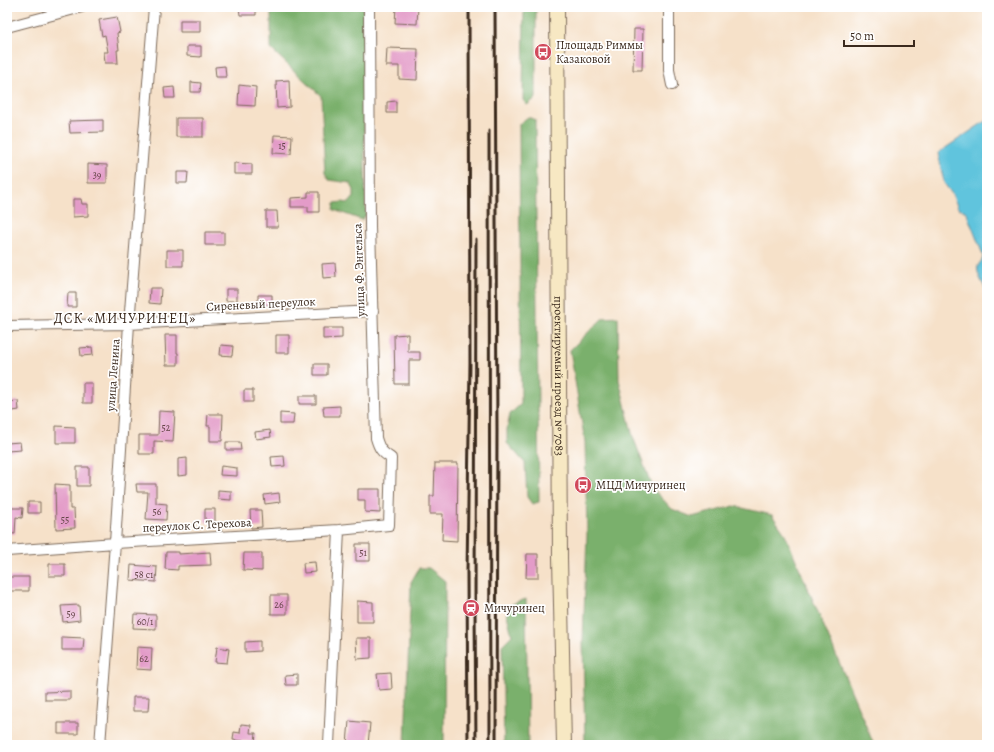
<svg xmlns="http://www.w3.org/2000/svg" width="994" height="752" viewBox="0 0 994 752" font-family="Alegreya,serif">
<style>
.forest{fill:#7ab06c;stroke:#5a6d45}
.water{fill:#60c4dd;stroke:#4e777e}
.building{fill:#e39bc8}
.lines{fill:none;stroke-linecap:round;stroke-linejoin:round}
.minor-casing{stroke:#7c6a5a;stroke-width:12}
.secondary-casing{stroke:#7c6a5a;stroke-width:16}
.minor{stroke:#fff;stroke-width:10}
.secondary{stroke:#f7e8c3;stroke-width:14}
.rail{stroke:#3b2a1e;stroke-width:3}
.labels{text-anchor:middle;stroke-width:3.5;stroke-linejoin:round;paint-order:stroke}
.number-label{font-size:10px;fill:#654648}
.poi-label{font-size:12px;fill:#3b2a1e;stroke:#fff;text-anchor:start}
.street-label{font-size:12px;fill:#3b2a1e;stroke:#fff}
.quarter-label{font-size:14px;letter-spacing:1px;fill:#3b2a1e;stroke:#fff}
</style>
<rect width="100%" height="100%" fill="#fff"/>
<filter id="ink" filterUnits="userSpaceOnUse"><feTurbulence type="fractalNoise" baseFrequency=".025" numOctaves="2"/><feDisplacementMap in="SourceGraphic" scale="8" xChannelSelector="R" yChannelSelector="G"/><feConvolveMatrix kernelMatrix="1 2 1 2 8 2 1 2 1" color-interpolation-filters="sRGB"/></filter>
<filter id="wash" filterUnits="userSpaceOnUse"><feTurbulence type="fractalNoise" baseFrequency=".012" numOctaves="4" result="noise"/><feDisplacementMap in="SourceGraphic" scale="16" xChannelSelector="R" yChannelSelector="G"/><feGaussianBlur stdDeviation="0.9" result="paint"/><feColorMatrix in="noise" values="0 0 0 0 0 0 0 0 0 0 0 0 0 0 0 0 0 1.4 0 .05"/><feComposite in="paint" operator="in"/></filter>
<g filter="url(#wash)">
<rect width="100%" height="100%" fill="#f6e1c9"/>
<path class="forest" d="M271 7H363L364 118 366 215 362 220 334 210 335 203 342 202 349 203 354 197V190L350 183 329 180 325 173 321 96 271 49Z
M524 7H536V98L527 105 523 100Z
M528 117 535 120 539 502 532 504 527 497 525 463 507 443V429L510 414 521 404 519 124Z
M618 317 619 380 633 437 653 489 672 509 692 517 734 506 772 515 785 534 874 745H585L583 640 587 535 585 442 570 350 603 318Z
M419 568H429L445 581 444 745H405L411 582Z
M526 599 528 745H504L502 645 512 635 507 615 512 604Z"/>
<path class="water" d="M987 120V291C984 286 975 271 978 266 980 261 983 262 983 255L967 214 965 211 958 208 952 194 944 183 938 153Z"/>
<g id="blocks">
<path class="building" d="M239 7H256V15H240Z
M396 7H418L417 24 395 23Z
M117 17 120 32 117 33 119 50H117L118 63H105L104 52H108L105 35 102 36 99 20Z
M180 20H200V32H180Z
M634 29H643L642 70H633Z
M187 46H201V57L187 56Z
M387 48 418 49 417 80 399 79V66H386Z
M225 66 226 77H216L215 67Z
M289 80 290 107 277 108 276 81Z
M191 82 201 83 200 92H191Z
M239 85 256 87 255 106 238 105Z
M174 87 175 98H165L164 88Z
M396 101V113H387V102Z
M176 118H203V137H176Z
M103 120V132L70 133 69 121Z
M274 135 292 136 291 154 273 153Z
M234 163 252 164V174H234Z
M88 164 107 165V183H88Z
M177 172H188L187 183H177Z
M308 192H319V212H308V207H291V198L308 197Z
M73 199H81L82 204H88V216L73 217Z
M266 211H277L278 227H266Z
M205 232H224V245H205Z
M167 250H183V266H167Z
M335 263 336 277 323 278 322 264Z
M150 288H161L160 304 149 303Z
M226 289H237V301H226Z
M68 293H76V307H67Z
M258 295H272V305L258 306Z
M323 328H342V338L323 339Z
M408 334V352H420V360H409V384H395L394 335Z
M165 335H177V353H178V365H166Z
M276 335H289V353H276Z
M221 345 233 346 232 356 220 355Z
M92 347 93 355 81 356 80 348Z
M314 364H327V375H314Z
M83 383H92V403H83Z
M244 390H253V402H244Z
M299 396H316V404H299Z
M18 401 19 410 7 412V402Z
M340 406V416H324L323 407Z
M159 411 175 412 173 442 154 441V454H139V435H158Z
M280 413 294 414 293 424H280Z
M208 414H223L222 441H210V426H207Z
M56 426 75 427V443H56Z
M270 430 271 437 256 439 255 432Z
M20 442 21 450 7 451V443Z
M226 442H240L241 450H226Z
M284 456 285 466 272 467 271 457Z
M187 458V475L178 476V459Z
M435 463H458L457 541 442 540 443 514H430V496H434Z
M221 466 237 468V476L220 475Z
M77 467H89V486H77Z
M55 484 70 485V509H74L75 528 56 529Z
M136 484H156V503L167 504 166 520 146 519 148 492H137Z
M358 489H380V513L365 512V500H358Z
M218 490 231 491V500L218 499Z
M279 493 280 502 265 504 264 495Z
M28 502H40V513H28Z
M7 508H23L22 518 16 517 15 534 7 533Z
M205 509H215V523L205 522Z
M250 510H261L262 527 251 528Z
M356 544H370V561H356Z
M166 552H179V554L210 552 211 565 178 566V570L165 569Z
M244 553H262V571L243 570Z
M527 554H538V578H526Z
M315 562 316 572 304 573 303 563Z
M49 564H65V576H49Z
M131 565 157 567 156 582 130 580Z
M9 577H29V591H8Z
M271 595H287V614H271Z
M357 601 373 602V622H357Z
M79 605 80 620 63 622 61 606Z
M134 614 156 615V629L133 628Z
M62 637 84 638 83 650H62Z
M356 638H371V658L357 659Z
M260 641V651L245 652V642Z
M137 647 152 648 151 670 136 669Z
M217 647 229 649 227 663 215 662Z
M391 673 392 689 379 690 377 674Z
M297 674V685H286L285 675Z
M70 691V700H45V692Z
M133 697H149L148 711H133Z
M349 721 370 723 368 745 347 744Z
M58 723H78V734H58Z
M241 724 251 725 250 733H256L255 742 233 740 234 732 240 733Z"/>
</g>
</g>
<g filter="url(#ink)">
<use href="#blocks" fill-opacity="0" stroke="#7c6a5a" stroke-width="1"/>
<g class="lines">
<defs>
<path id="minor" d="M669 7V70L672 85
M7 27 82 7
M7 326 129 324 373 311
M7 551 115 543 339 530 389 525 391 458C381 452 379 448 376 438L370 227 369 7
M100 745 115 543 129 324 154 7
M329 745 339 530"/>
<g id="secondary">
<path id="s1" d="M557 7 560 558 564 745"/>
</g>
</defs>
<use href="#minor" class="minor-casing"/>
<use href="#secondary" class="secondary-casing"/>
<use href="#minor" class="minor"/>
<use href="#secondary" class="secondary"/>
<path class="rail" d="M495 7 497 430 496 745
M489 131 490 745
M476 239 475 608 476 745
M468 745 467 572 470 362 469 7"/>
</g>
</g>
<defs>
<symbol id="bus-disc" viewBox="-11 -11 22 22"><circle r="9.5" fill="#d1495b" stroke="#fff"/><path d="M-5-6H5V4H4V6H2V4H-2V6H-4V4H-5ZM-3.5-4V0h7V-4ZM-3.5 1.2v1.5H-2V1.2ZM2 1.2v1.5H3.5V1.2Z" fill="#fff"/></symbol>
<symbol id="station-disc" viewBox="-11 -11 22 22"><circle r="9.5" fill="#d1495b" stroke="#fff"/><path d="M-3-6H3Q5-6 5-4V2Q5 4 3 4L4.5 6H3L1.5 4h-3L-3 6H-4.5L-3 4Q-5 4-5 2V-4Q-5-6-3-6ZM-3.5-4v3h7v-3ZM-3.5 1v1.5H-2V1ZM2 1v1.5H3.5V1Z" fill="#fff"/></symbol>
</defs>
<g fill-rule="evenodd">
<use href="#bus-disc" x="533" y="42" width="20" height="20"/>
<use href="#bus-disc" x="573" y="475" width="20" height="20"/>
<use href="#station-disc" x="461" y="598" width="20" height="20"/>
</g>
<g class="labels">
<g class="number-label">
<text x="282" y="149">15</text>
<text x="97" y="178">39</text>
<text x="166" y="431">52</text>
<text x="157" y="515">56</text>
<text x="65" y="523">55</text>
<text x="363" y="556">51</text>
<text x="144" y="578">58 с1</text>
<text x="279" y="608">26</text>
<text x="71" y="617">59</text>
<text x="145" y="625">60/1</text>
<text x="144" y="662">62</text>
</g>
<g class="poi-label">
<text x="556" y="49">Площадь Риммы<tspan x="556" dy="14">Казаковой</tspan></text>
<text x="596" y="489">МЦД Мичуринец</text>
<text x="484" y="612">Мичуринец</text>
</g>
<g class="street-label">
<text transform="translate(359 270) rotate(-92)" y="4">улица Ф. Энгельса</text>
<text transform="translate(261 304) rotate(-3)" y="4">Сиреневый переулок</text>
<text transform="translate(113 375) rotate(-86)" y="4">улица Ленина</text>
<text dy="4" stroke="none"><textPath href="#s1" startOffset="369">проектируемый проезд № 7083</textPath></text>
<text transform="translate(197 525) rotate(-3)" y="4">переулок С. Терехова</text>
</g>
<g class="quarter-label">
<text x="125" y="323">ДСК «МИЧУРИНЕЦ»</text>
</g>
</g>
<rect width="994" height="752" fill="none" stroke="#fff" stroke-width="24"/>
<path d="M844 40v6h70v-6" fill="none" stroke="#3b2a1e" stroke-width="2"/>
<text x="850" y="40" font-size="12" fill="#3b2a1e" stroke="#ffffff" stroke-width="3" paint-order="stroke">50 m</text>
</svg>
